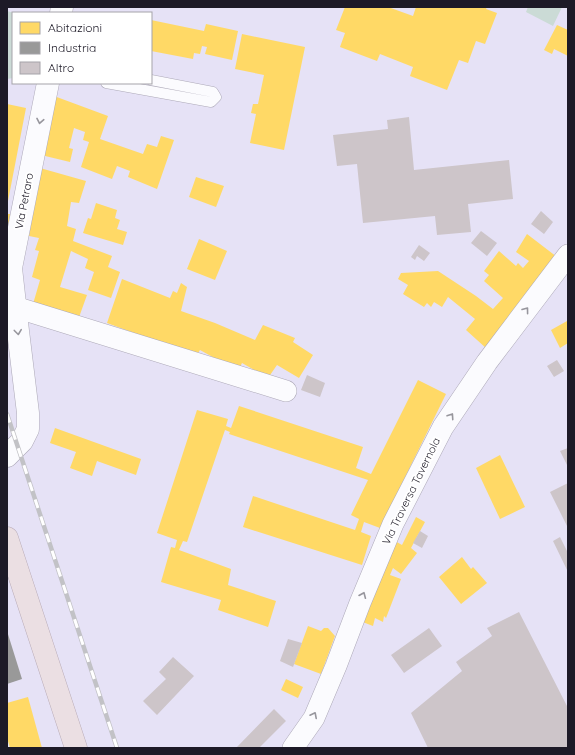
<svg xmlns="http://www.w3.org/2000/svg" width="575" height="755" viewBox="0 0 575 755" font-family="Quicksand,sans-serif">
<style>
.green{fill:#cbdbd6}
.homes{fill:#ffd966}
.industry{fill:#999}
.building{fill:#cdc5c9}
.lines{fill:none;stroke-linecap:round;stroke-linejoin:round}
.lane-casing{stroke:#ada9b8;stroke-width:11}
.street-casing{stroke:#ada9b8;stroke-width:22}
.secondary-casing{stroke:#ada9b8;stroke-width:23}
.highway-casing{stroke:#b7a9b5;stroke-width:23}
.lane{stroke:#fbfbfe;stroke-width:10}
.street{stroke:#fbfbfe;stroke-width:21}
.secondary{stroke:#fbfbfe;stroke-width:22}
.highway{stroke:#ebdfe3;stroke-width:22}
.rail-casing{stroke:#c2c2c6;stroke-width:4.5}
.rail{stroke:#fff;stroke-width:3;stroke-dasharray:9;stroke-linecap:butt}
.oneway{stroke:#97969d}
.labels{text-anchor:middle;stroke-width:4;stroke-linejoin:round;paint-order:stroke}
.street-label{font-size:11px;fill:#1d1a27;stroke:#fff}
</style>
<rect width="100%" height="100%" fill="#e6e2f6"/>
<path class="green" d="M528 7H562L553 26 526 12Z
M7 11 14 13H13V78L7 79Z"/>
<path class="homes" d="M345 7H388L413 16 416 7H487L486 9 497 13 485 44 476 41 468 63 459 60 447 90 410 76 413 67 380 54 377 61 340 47 345 33 336 30Z
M151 20 204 31 206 24 238 31 232 60 205 54 207 47 202 46 200 54 194 53 193 59 151 51Z
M557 25 568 30V56L554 49 552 54 544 50Z
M242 34 305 47 284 150 250 143 256 114 251 113 253 104H258L264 75 235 69Z
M54 96 108 116 100 139 143 154 147 144 157 147 161 136 174 140 157 189 128 177 130 171 117 166 112 179 81 167 89 142 83 140 85 132 74 128 69 148 73 149 70 162 41 155Z
M7 104 26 108 8 201H7Z
M40 168 86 181 79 203 71 202 67 226 76 229 73 241 112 256 108 267 120 272 111 298 88 290 94 272 85 268 88 259 71 251 60 287 87 295 78 320 33 304 40 280 32 277 39 251 35 250 39 238 29 236Z
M196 177 224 186 216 207 189 197Z
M96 203 117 210 115 218 120 220 117 229 127 232 123 245 83 233 88 218 91 219Z
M7 214H10L8 235 7 234Z
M527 234 557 257 487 349 466 330 475 319 448 297 442 307 434 302 431 307 427 303 424 307 403 294 408 285 398 279 401 273 438 271 476 296 493 309 503 298 484 281 489 275 484 271 499 251 516 266 518 263 523 268 529 261 516 252Z
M199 239 227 251 215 280 187 269Z
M122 279 170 298 173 291 177 293 181 283 187 287 181 311 215 323 255 340 263 325 295 338 293 342 313 355 299 378 277 365 268 378 242 363 238 371 200 350 196 356 107 323Z
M567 321 568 343 560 348 551 330Z
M418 380 446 394 380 528 364 522 361 532 371 536 362 565 243 527 253 496 355 530 359 519 351 515 368 480 229 434 230 432 225 430 187 542 183 541 179 550 231 569 228 585 276 601 268 627 218 610 221 600 161 582 171 547 175 548 177 540 157 533 197 410 228 419 226 426 231 428 239 406 363 447 356 468 371 474Z
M55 428 141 459 136 475 97 461 92 476 70 468 76 452 50 443Z
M500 455 525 507 500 519 476 468Z
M416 517 425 522 411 548 417 553 401 574 393 568 390 575 401 579 386 618 384 616 383 622 375 618 373 626 360 621 395 541 402 545Z
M462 557 471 569 473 567 487 583 461 604 439 577Z
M308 626 321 631 324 628H328L335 636 321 674 294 664Z
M286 679 303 687 298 698 281 690Z
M28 697 42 748H10L7 738V703Z"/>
<path class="industry" d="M7 631 22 679 7 684Z"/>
<path class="building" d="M409 117 414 170 509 160 513 199 468 204 471 232 437 235 435 216 363 223 357 164 337 166 333 135 388 129 387 120Z
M541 211 553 222 544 234 531 224Z
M481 231 497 243 487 256 471 243Z
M419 245 430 253 424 261 417 256 415 260 411 257Z
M557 360 564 371 554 377 547 366Z
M307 375 325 383 320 397 301 390Z
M568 448V467L560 451Z
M568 483V528L550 492Z
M420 531 428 536 422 548 413 543Z
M560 537 568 553V572L553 541Z
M519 612 568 708V748H428L411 713 462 671 456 662 492 636 487 628Z
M429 628 442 646 404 673 391 655Z
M288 639 302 643 293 667 280 661Z
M173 657 194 676 157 715 143 701 166 679 159 672Z
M274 709 286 721 259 748H236Z"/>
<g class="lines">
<defs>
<path id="lane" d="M106 83 211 102 216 97 213 92 151 80"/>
<path id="street" d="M15 307 286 391
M293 748 314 718 336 666 360 603 393 524 443 427 487 362 568 255"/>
<path id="secondary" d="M61 13 62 7
M7 456 22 441 28 429V413L18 331 11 268 48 83"/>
<path id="highway" d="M7 538 76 748"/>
</defs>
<use href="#lane" class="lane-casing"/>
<use href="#street" class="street-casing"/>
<use href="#secondary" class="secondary-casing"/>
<use href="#highway" class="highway-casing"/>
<use href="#lane" class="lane"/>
<use href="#street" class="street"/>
<use href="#secondary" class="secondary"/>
<use href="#highway" class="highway"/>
<defs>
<path id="rail" d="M7 414 117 748"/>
</defs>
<use href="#rail" class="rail-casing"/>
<use href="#rail" class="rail"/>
</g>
<defs><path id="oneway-chevron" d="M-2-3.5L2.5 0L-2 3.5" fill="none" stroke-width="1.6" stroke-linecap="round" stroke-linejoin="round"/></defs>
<g class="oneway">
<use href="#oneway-chevron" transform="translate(40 121) rotate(101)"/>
<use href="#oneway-chevron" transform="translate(526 310) rotate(-53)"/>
<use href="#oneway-chevron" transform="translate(18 332) rotate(83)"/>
<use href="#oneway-chevron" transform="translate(451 416) rotate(-56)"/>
<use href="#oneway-chevron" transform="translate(363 595) rotate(-67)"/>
<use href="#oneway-chevron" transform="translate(314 715) rotate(-63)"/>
</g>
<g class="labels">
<g class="street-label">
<text transform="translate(24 201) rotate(-79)" y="4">Via Petraro</text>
<text transform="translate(411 491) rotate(-64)" y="4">Via Traversa Tavernola</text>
</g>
</g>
<rect width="575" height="755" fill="none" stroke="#1d1a27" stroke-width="16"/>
<rect x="12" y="12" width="140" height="72" fill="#ffffff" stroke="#a5a3a9"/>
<rect x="20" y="22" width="20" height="12" fill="#ffd966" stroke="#a5a3a9"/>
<text x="48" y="32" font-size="12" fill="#1d1a27">Abitazioni</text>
<rect x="20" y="42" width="20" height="12" fill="#999999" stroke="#a5a3a9"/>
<text x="48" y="52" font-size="12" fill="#1d1a27">Industria</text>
<rect x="20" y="62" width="20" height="12" fill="#cdc5c9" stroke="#a5a3a9"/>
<text x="48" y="72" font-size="12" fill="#1d1a27">Altro</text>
</svg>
